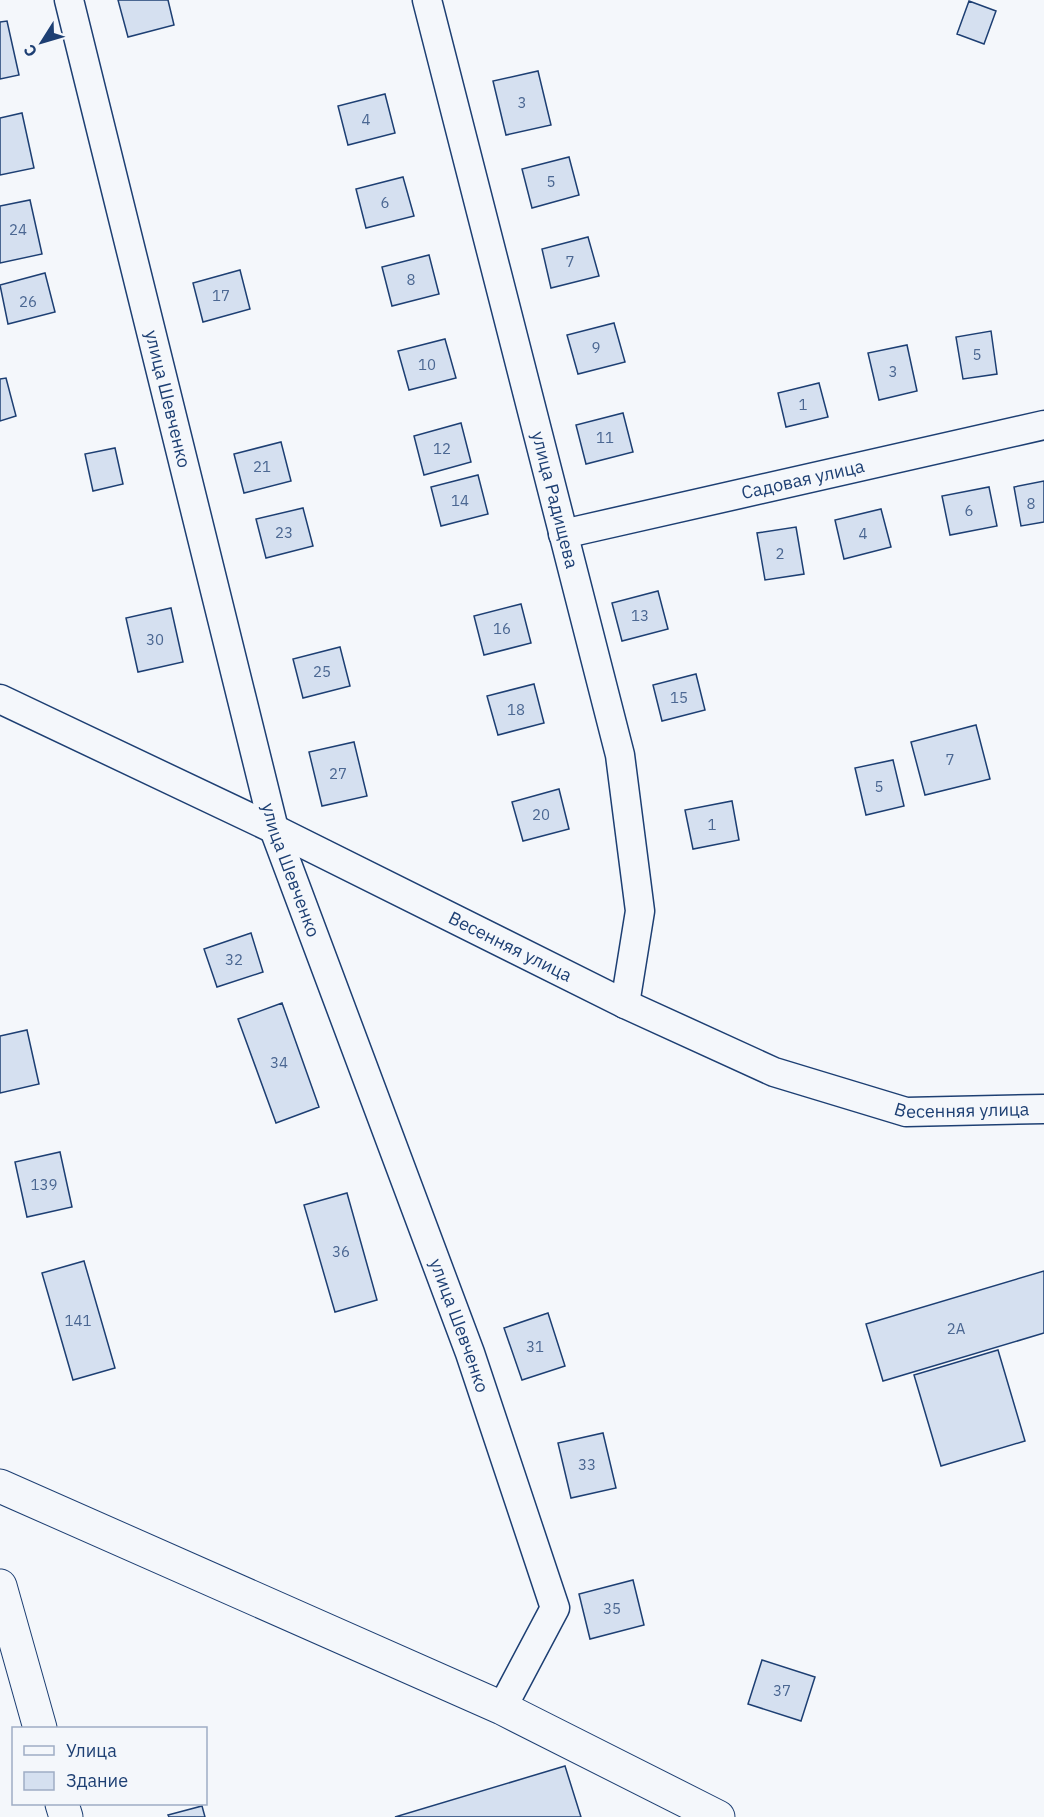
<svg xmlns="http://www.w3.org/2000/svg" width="1044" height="1817" viewBox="0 0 1044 1817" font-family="'IBM Plex Sans',sans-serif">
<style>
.building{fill:#d5e0f0;stroke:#1d3f73;stroke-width:1.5}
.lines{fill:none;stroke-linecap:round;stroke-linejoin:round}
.street-casing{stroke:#1d3f73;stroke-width:31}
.secondary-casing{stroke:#1d3f73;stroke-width:35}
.street{stroke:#f4f7fb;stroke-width:28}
.secondary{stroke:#f4f7fb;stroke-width:33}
.labels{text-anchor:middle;stroke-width:4.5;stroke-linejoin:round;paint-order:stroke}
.number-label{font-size:15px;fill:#4b6792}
.street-label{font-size:18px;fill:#1d3f73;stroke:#f4f7fb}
</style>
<rect width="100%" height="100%" fill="#f4f7fb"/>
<path class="building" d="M118 0H168L174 25 128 37Z
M969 1 996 11 984 44 957 34Z
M7 21 19 75 0 79V22Z
M538 71 551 125 506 135 493 81Z
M385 94 395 133 348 145 338 106Z
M22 113 34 168 0 175V118Z
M569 157 579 195 532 208 522 169Z
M403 177 414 216 366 228 356 189Z
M30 200 42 254 0 263V206Z
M588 237 599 276 551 288 542 249Z
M429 255 439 294 392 306 382 267Z
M240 270 250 309 203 322 193 283Z
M45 273 55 312 8 324 0 285Z
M614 323 625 362 578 374 567 335Z
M991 331 997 374 963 379 956 337Z
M445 339 456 378 409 390 398 351Z
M907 345 917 391 879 400 868 353Z
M6 378 16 416 0 421V379Z
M819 383 828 417 786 427 778 393Z
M623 413 633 452 586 464 576 425Z
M461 423 471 462 424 475 414 436Z
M281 442 291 481 244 493 234 454Z
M115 448 123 484 93 491 85 454Z
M478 475 488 514 441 526 431 487Z
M1044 481V522L1021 526 1014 487Z
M989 487 997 526 950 535 942 496Z
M303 508 313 546 266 558 256 519Z
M881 509 891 547 844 559 835 520Z
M796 527 804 574 765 580 757 533Z
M658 591 668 629 622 641 612 603Z
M521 604 531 643 484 655 474 616Z
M171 608 183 662 138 672 126 618Z
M340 647 350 686 303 698 293 659Z
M696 674 705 710 662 721 653 685Z
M534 684 544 723 498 735 487 696Z
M976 725 990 779 925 795 911 742Z
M354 742 367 796 322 806 309 752Z
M893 760 904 806 866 815 855 768Z
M559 789 569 829 523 841 512 802Z
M732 801 739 840 693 849 685 810Z
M251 933 263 972 217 987 204 949Z
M282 1003 319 1107 276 1123 238 1019Z
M27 1030 39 1084 0 1093V1036Z
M60 1152 72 1207 27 1217 15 1162Z
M347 1193 377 1300 335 1312 304 1205Z
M84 1261 115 1368 73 1380 42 1273Z
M1044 1271V1333L883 1381 866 1324Z
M548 1313 565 1366 522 1380 504 1328Z
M998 1350 1025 1441 941 1466 914 1375Z
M603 1433 616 1488 571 1498 558 1443Z
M633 1580 644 1625 590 1639 579 1594Z
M762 1660 815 1677 801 1721 748 1704Z
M565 1766 581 1817H395Z
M202 1806 205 1817H169L168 1815Z"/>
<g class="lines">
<defs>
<g id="street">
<path id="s1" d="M69 0 274 829 470 1353 555 1608 502 1708"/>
<path id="s2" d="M427 0 620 755 640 911 625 1004"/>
<path id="s3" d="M563 534 1044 425"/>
<path id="s4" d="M0 699 274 829 625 1004 774 1072 906 1112 1044 1109"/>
</g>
<path id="secondary" d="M0 1486 502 1708 718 1817
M0 1586 40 1728
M62 1804 66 1817"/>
</defs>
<use href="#street" class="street-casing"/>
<use href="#secondary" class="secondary-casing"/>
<use href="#street" class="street"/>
<use href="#secondary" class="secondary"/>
</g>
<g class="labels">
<g class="number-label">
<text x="522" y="108">3</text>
<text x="366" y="125">4</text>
<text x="551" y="187">5</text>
<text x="385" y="208">6</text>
<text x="18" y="235">24</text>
<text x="570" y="267">7</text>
<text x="411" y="285">8</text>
<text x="221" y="301">17</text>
<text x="28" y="307">26</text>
<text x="596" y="353">9</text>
<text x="977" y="360">5</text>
<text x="427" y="370">10</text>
<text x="893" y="377">3</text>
<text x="803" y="410">1</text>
<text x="605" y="443">11</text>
<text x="442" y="454">12</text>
<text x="262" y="472">21</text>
<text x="460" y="506">14</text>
<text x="1031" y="509">8</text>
<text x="969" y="516">6</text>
<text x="284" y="538">23</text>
<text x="863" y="539">4</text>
<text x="780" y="559">2</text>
<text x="640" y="621">13</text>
<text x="502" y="634">16</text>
<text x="155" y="645">30</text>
<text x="322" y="677">25</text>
<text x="679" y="703">15</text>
<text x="516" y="715">18</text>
<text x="950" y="765">7</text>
<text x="338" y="779">27</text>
<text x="879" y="792">5</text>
<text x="541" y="820">20</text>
<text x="712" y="830">1</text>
<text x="234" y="965">32</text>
<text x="279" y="1068">34</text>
<text x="44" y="1190">139</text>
<text x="341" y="1257">36</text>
<text x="78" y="1326">141</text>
<text x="956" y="1334">2А</text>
<text x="535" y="1352">31</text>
<text x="587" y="1470">33</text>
<text x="612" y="1614">35</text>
<text x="782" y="1696">37</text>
</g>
<g class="street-label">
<text dy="6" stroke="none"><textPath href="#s1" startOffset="411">улица Шевченко</textPath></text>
<text dy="6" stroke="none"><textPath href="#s3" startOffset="246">Садовая улица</textPath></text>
<text dy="6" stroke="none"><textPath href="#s2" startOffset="516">улица Радищева</textPath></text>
<text dy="6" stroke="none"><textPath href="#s1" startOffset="898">улица Шевченко</textPath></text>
<text dy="6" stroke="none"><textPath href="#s4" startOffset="567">Весенняя улица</textPath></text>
<text dy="6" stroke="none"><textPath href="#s4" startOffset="1053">Весенняя улица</textPath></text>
<text dy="6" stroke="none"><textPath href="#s1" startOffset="1384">улица Шевченко</textPath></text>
</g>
</g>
<rect x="12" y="1727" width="195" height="78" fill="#f4f7fb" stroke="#9eadc5" stroke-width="1.5"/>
<rect x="24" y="1746" width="30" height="9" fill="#f4f7fb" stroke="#9eadc5" stroke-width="1.5"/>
<text x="66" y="1757" font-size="18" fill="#1d3f73">Улица</text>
<rect x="24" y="1772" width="30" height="18" fill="#d5e0f0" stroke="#9eadc5" stroke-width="1.5"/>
<text x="66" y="1787" font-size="18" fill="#1d3f73">Здание</text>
<g transform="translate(42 42) rotate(233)" stroke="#f4f7fb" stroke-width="4.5" paint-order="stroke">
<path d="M0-4.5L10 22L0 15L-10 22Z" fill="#1d3f73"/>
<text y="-9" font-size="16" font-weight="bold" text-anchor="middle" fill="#1d3f73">С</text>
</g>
</svg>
